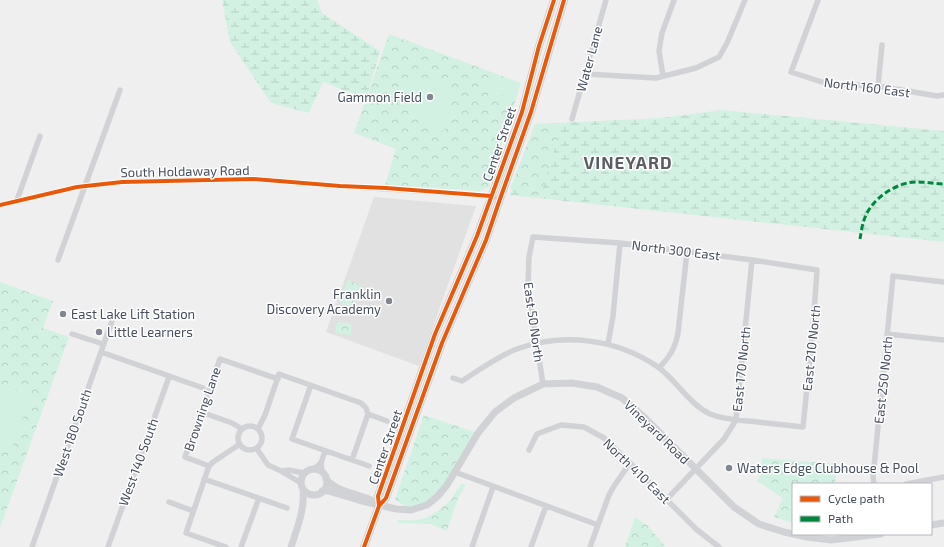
<svg xmlns="http://www.w3.org/2000/svg" width="944" height="547" viewBox="0 0 944 547" font-family="'Exo 2',sans-serif">
<style>
.education{fill:#e1e1e2}
.wetland{fill:url(#wetland-marsh)}
.park{fill:url(#park-crowns)}
.pitch{fill:#d2f1e2}
.lines{fill:none;stroke-linecap:round;stroke-linejoin:round}
.minor{stroke:#d1d2d6;stroke-width:5.5}
.tertiary{stroke:#d1d2d6;stroke-width:7}
.secondary{stroke:#cfd1d6;stroke-width:8}
.quiet{stroke:#00873e;stroke-width:3;stroke-dasharray:6 3;stroke-linecap:butt}
.cycleway-casing{stroke:#fff;stroke-width:6}
.cycleway{stroke:#e8590c;stroke-width:4}
.poi-dot{fill:#818691;stroke:#fff;stroke-width:1.5}
.labels{text-anchor:middle;stroke-width:3;stroke-linejoin:round;paint-order:stroke}
.street-label{font-size:13px;fill:#454e5e;stroke:#fff}
.poi-label{font-size:13px;fill:#454e5e;stroke:#fff;text-anchor:start}
.district-label{font-size:17px;font-weight:bold;letter-spacing:1px;fill:#5a5d64;stroke:#fff}
</style>
<defs>
<pattern id="wetland-marsh" width="20" height="14" patternUnits="userSpaceOnUse"><rect width="20" height="14" fill="#d2f1e2"/><path d="M1 5h8M5 5V1M11 12h8M15 12V8" fill="none" stroke="#b6d0c4"/></pattern>
<pattern id="park-crowns" width="20" height="18" patternUnits="userSpaceOnUse"><rect width="20" height="18" fill="#d2f1e2"/><path d="M2 6a3 3 0 1 1 6 0M12 15a3 3 0 1 1 6 0" fill="none" stroke="#b6d0c4"/></pattern>
</defs>
<rect width="100%" height="100%" fill="#f0efef"/>
<path class="education" d="M374 197 476 206 419 366 326 332Z"/>
<path class="wetland" d="M222 0H317L322 13 380 51 366 99 323 82 309 113 271 103 230 42Z
M722 110 944 131V242L510 195 535 124 661 118Z"/>
<path class="park" d="M389 34 521 83 489 187 480 191 385 185 396 149 354 133Z
M563 123 540 195 510 189 535 124Z
M348 280 361 285 353 307 340 303Z
M0 282 53 301 43 328 69 337 0 528Z
M337 322 352 324 351 335 335 333Z
M424 415 478 433 438 496 411 510 404 506 395 499Z
M762 458 837 464 835 484H793V523L774 517 783 498 757 481 761 473Z
M461 484H466L458 498 447 531 431 524 398 523V520C404 520 411 521 417 520 438 516 451 501 461 484Z
M635 517 647 525 666 547H625Z"/>
<path class="pitch" d="M490 74 520 85 515 100 485 89Z
M408 75 454 89 444 132C416 118 404 107 408 75Z
M0 384 31 396 12 448 0 443Z"/>
<g class="lines">
<path class="minor" d="M818 0 791 72 828 84 878 86 937 96 944 95
M585 74 656 78 696 68 719 57 727 43 745 0
M663 76 659 51 662 33 674 0
M878 86 882 45
M572 119 606 0
M17 200 40 136
M0 205 77 187 122 182 253 179 340 186 465 194 494 197
M58 260 120 90
M72 334 103 344
M887 334 944 340
M608 344 613 316 620 243
M101 352 203 388
M659 368C670 356 675 349 678 333L687 252
M453 378 462 381C477 371 500 355 517 349 564 332 617 339 658 367 677 381 689 404 710 414 722 419 736 420 748 421 766 423 785 425 803 427L813 328 817 270 752 260 620 243 533 237 529 257 528 287 543 384
M311 385 292 439 369 466
M201 412 232 423 242 429
M368 414 387 421
M238 438a12 12 0 1 1 24 0a12 12 0 1 1-24 0Z
M258 429 265 415 279 374 361 403 366 408 368 414 352 460
M257 449 268 465 281 471 301 483
M529 450 537 434 561 425 584 427 604 438 630 463 696 529 719 547
M209 466 185 457 220 359 278 379
M314 469 321 463
M281 471 289 470 304 473
M322 472 321 463 325 451
M455 472 598 525
M204 479 287 508
M874 484 873 477 893 276 944 282
M906 484 944 477
M667 499 724 439 736 420 752 260
M169 502 193 511
M32 547 113 318
M108 547 169 377
M226 547 186 533 209 466 213 462 240 444
M241 547 259 498
M472 547 493 487
M531 547 546 506
M590 547 609 495 614 486 630 463"/>
<path class="tertiary" d="M301 482a13 13 0 1 1 26 0a13 13 0 1 1-26 0Z
M326 479C337 492 356 493 371 500
M322 491H328L362 501 396 509 411 510 427 505 438 496 447 485 478 433 495 412 514 398 543 384 572 383 597 387 622 398 646 419 734 507 759 524 784 532 807 537 831 540 881 534
M931 525 944 523
M291 547C297 528 305 510 303 489"/>
<path class="secondary" d="M379 506 378 496 435 334 477 236 522 112 539 46 554 0
M364 547 379 506 386 498 442 343 486 240 500 199 531 112 564 0"/>
<path class="quiet" d="M860 239C861 233 862 226 864 220 870 202 888 188 907 183 918 180 932 184 944 184"/>
<defs>
<path id="cycleway" d="M0 205 77 187 122 182 253 179 340 186 386 188 491 196
M379 506 378 496 435 334 477 236 522 112 539 46 554 0
M364 547 379 506 386 498 442 343 486 240 500 199 531 112 564 0"/>
</defs>
<use href="#cycleway" class="cycleway-casing"/>
<use href="#cycleway" class="cycleway"/>
</g>
<g class="poi-dot">
<circle cx="430" cy="97" r="4"/>
<circle cx="389" cy="301" r="4"/>
<circle cx="63" cy="314" r="4"/>
<circle cx="99" cy="332" r="4"/>
<circle cx="729" cy="468" r="4"/>
</g>
<g class="labels">
<g class="street-label">
<text transform="translate(589 59) rotate(-75)" y="5">Water Lane</text>
<text transform="translate(867 87) rotate(7)" y="5">North 160 East</text>
<text transform="translate(499 144) rotate(-71)" y="5">Center Street</text>
<text transform="translate(185 171) rotate(-1)" y="5">South Holdaway Road</text>
<text transform="translate(676 250) rotate(7)" y="5">North 300 East</text>
<text transform="translate(534 322) rotate(82)" y="5">East 50 North</text>
<text transform="translate(811 348) rotate(-84)" y="5">East 210 North</text>
<text transform="translate(741 369) rotate(-84)" y="5">East 170 North</text>
<text transform="translate(883 380) rotate(-84)" y="5">East 250 North</text>
<text transform="translate(202 409) rotate(-71)" y="5">Browning Lane</text>
<text transform="translate(657 432) rotate(44)" y="5">Vineyard Road</text>
<text transform="translate(72 433) rotate(-71)" y="5">West 180 South</text>
<text transform="translate(385 447) rotate(-71)" y="5">Center Street</text>
<text transform="translate(138 462) rotate(-70)" y="5">West 140 South</text>
<text transform="translate(637 471) rotate(44)" y="5">North 410 East</text>
</g>
<g class="poi-label">
<text x="422" y="102" text-anchor="end">Gammon Field</text>
<text x="381" y="299" text-anchor="end">Franklin<tspan x="381" dy="15">Discovery Academy</tspan></text>
<text x="71" y="319">East Lake Lift Station</text>
<text x="107" y="337">Little Learners</text>
<text x="737" y="473">Waters Edge Clubhouse &amp; Pool</text>
</g>
<g class="district-label">
<text x="628" y="169">VINEYARD</text>
</g>
</g>
<rect x="792" y="483" width="140" height="52" fill="#ffffff" stroke="#b5b8bf"/>
<rect x="800" y="496" width="20" height="6" fill="#e8590c" stroke="#b5b8bf"/>
<text x="828" y="503" font-size="12" fill="#454e5e">Cycle path</text>
<rect x="800" y="516" width="20" height="6" fill="#00873e" stroke="#b5b8bf"/>
<text x="828" y="523" font-size="12" fill="#454e5e">Path</text>
</svg>
